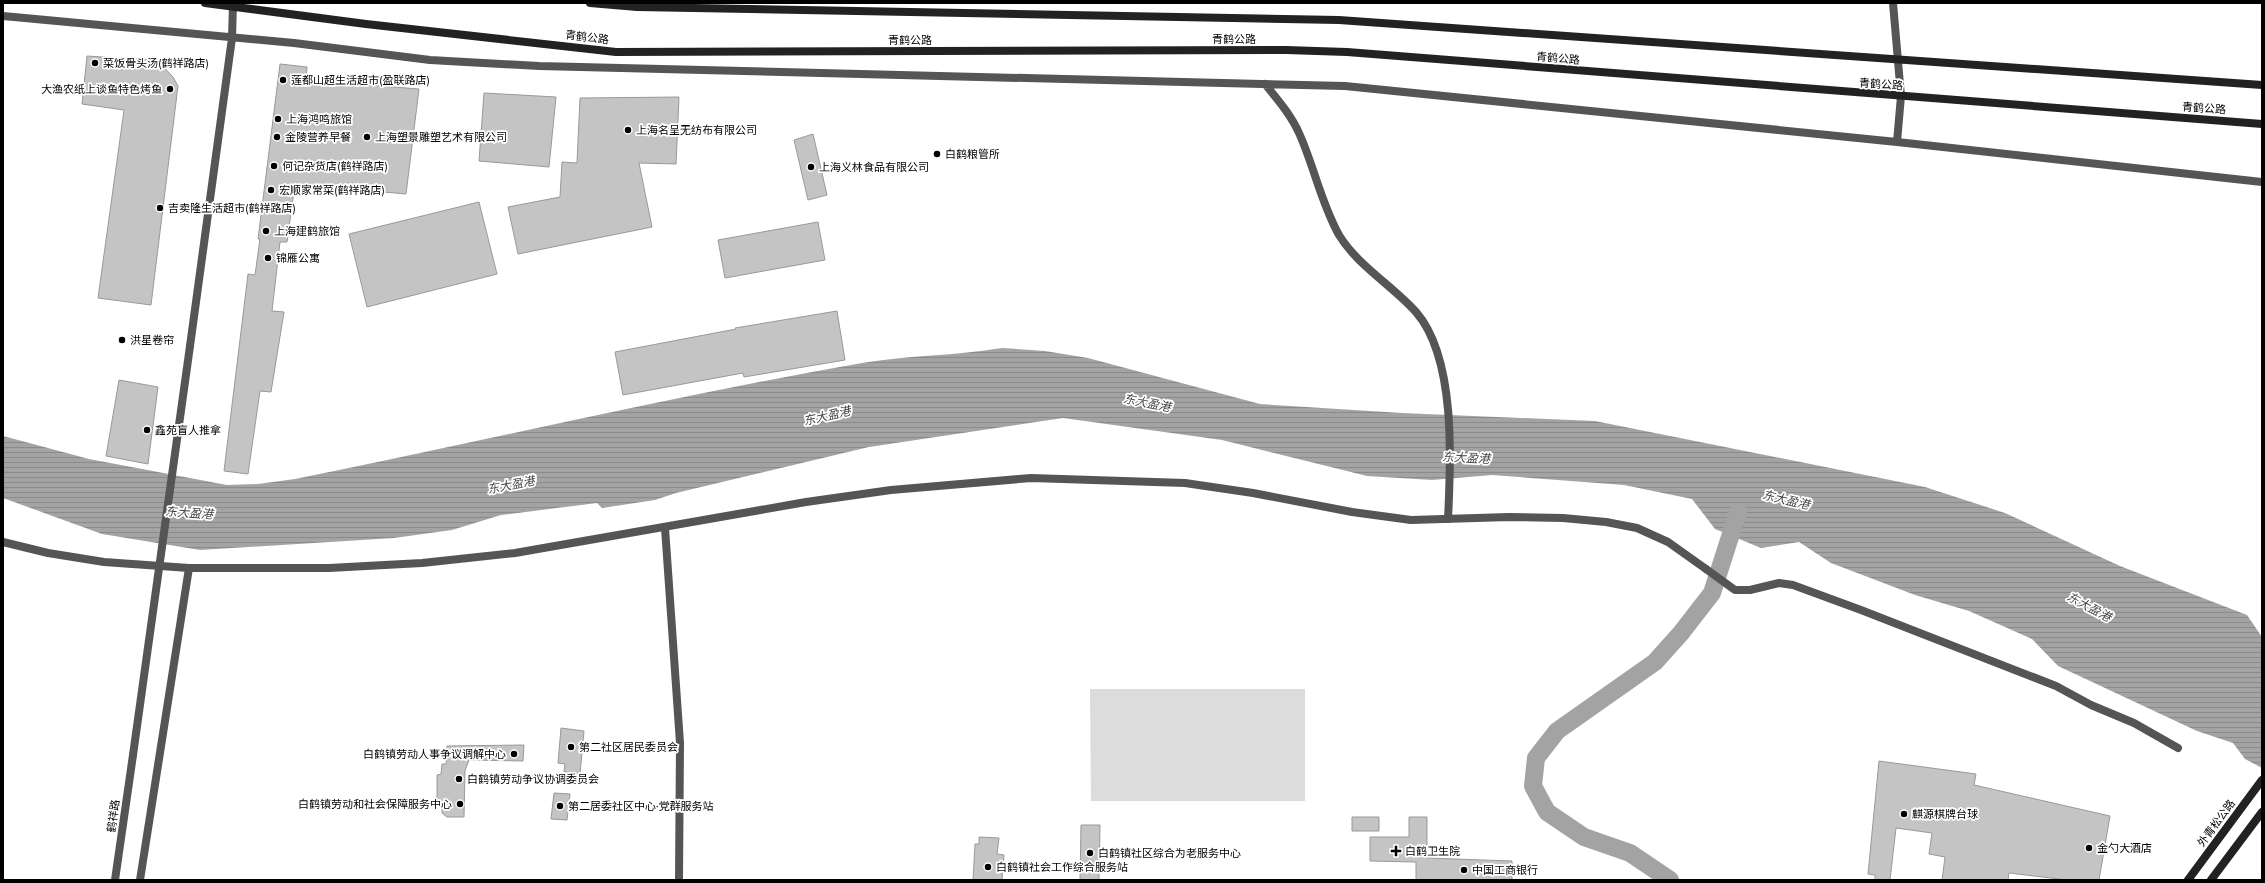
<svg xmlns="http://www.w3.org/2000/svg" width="2265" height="883" viewBox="0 0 2265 883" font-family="Mulish,'Noto Sans SC',sans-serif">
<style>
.park{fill:#dcdcdc}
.water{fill:url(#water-rules)}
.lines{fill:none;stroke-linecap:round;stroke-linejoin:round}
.canal{stroke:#a3a3a3;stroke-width:18}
.building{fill:#c4c4c4;stroke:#999}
.service{stroke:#555;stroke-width:8}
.minor{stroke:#555;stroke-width:8}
.secondary{stroke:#222;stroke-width:8}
.minor-bridge{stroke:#555;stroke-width:8}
.poi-dot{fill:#000;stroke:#fff;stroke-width:1.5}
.labels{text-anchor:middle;stroke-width:3.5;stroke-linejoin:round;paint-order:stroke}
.street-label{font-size:11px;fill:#000;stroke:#fff}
.poi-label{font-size:11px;fill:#000;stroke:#fff;text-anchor:start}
.water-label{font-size:12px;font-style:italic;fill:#444;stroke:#fff}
</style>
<defs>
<pattern id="water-rules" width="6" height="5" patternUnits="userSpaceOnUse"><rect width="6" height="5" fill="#a3a3a3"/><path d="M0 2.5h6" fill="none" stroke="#8b8b8b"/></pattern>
</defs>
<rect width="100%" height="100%" fill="#fff"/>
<path class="park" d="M1090 689H1305V801H1091Z"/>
<path class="water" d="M1002 348 1045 351 1088 358 1260 404 1402 413 1595 421 1925 487 2005 513 2120 566 2247 615 2262 637V768L2245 759 2233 743 2197 731 2058 666 2032 639 1969 611 1915 595 1831 563 1799 542 1761 548 1715 529 1692 499 1624 485 1492 475 1432 480 1367 476 1222 440 1063 418 869 447 676 493 655 500 602 508 597 503 501 515 452 530 394 538 200 550 102 534 3 498V436L89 459 227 485 258 484 295 479C484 441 672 396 862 363 908 355 956 356 1002 348Z"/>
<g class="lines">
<path class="canal" d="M1670 880 1630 853 1584 837 1547 812 1533 786 1536 758 1557 731 1655 662 1681 633 1712 593 1738 512"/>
</g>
<path class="building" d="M87 56 151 60 160 63 173 77 178 86 151 305 98 298 124 110 82 104Z
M280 64 307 67 306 80 419 89 406 194 295 184 287 242H280L272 311 284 312 271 392 260 391 248 474 224 471 248 274 255 275 260 239H258Z
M484 93 556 97 549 167 479 161Z
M679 97 676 164 639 163 652 227 518 254 508 207 560 197 562 162 577 163 580 98Z
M813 134 827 195 808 200 794 140Z
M479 202 497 274 367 307 349 234Z
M818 222 825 260 725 278 718 240Z
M837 311 845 360 744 377 743 373 623 395 615 352 736 329 735 328Z
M119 380 158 387 148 464 106 456Z
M561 728 584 731 580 774 564 772 565 764 558 763Z
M524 745 523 761 469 760 465 771 464 817H447L442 813V808L437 804V775L441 774 442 764H446L447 746Z
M1879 761 1976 774 1974 785 2110 816 2099 880H2067L2009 873 2008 880H1942L1945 857 1929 854 1932 833 1896 828 1890 880H1875V875L1868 874Z
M554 793 570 794 567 820 551 819Z
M1352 817H1379V831H1352Z
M1409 817H1427V858L1512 861V880H1416V862L1370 861V837H1409Z
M1081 825H1100L1099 880H1080Z
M979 837 999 838 997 854 1004 855 1002 880H973L975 844H979Z"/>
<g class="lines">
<path class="service" d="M3 542 48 553 104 562 189 568H329L422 563 515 553 806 502 891 490 1031 478 1185 483 1253 493 1352 512 1411 520 1509 517 1563 518 1606 522 1637 528 1668 542 1706 569
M140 880 189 568"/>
<path class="minor" d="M1893 3 1901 96 1897 142
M3 16 294 43 430 60 539 66 1345 86 1897 142 2262 182
M1265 84C1278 100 1291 115 1299 133 1314 166 1321 203 1339 235 1357 265 1394 287 1416 312 1456 358 1451 460 1448 519
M190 346 232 38 233 3
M665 528 680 743 679 880
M1706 569 1735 590H1750L1779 583 1793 585 1861 610 2056 686 2091 705 2134 723 2178 748
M115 880 133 755"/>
<path class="secondary" d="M205 3 366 24 616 52 1286 50 1347 52 2262 124
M590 3 637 7 1339 20 2262 85
M2188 880 2262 780
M2211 880 2262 812"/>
<path class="minor-bridge" d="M133 755 190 346"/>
</g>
<g class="poi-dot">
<circle cx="95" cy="63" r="4"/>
<circle cx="283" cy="80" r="4"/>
<circle cx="170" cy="89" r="4"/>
<circle cx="278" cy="119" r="4"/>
<circle cx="628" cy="130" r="4"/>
<circle cx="277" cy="137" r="4"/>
<circle cx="367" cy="137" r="4"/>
<circle cx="937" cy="154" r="4"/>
<circle cx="274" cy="166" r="4"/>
<circle cx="811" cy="167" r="4"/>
<circle cx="271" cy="190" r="4"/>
<circle cx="160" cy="208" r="4"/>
<circle cx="266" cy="231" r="4"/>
<circle cx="268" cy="258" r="4"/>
<circle cx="122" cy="340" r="4"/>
<circle cx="147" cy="430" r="4"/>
<circle cx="571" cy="747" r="4"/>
<circle cx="514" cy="754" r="4"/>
<circle cx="459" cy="779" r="4"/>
<circle cx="460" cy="804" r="4"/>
<circle cx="560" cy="806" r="4"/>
<circle cx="1904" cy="814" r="4"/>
<circle cx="2089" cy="848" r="4"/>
<path d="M1394 845h4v4h4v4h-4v4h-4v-4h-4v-4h4z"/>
<circle cx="1090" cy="853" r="4"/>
<circle cx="988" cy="867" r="4"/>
<circle cx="1464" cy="870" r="4"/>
</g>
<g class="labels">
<g class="street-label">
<text transform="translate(587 37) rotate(7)" y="4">青鹤公路</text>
<text x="1234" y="43">青鹤公路</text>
<text x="910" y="44">青鹤公路</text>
<text transform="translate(1558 58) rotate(5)" y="4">青鹤公路</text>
<text transform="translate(1881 84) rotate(4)" y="4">青鹤公路</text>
<text transform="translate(2204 108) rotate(4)" y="4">青鹤公路</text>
<text transform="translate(113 816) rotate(-82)" y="4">鹤祥路</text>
<text transform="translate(2216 823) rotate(-54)" y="4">外青松公路</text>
</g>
<g class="poi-label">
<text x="103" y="67">菜饭骨头汤(鹤祥路店)</text>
<text x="291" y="84">莲都山超生活超市(盈联路店)</text>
<text x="162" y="93" text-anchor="end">大渔农纸上谈鱼特色烤鱼</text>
<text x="286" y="123">上海鸿鸣旅馆</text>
<text x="636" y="134">上海名呈无纺布有限公司</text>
<text x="285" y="141">金陵营养早餐</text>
<text x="375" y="141">上海塑景雕塑艺术有限公司</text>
<text x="945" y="158">白鹤粮管所</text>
<text x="282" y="170">何记杂货店(鹤祥路店)</text>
<text x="819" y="171">上海义林食品有限公司</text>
<text x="279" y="194">宏顺家常菜(鹤祥路店)</text>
<text x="168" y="212">吉卖隆生活超市(鹤祥路店)</text>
<text x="274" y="235">上海建鹤旅馆</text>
<text x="276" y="262">锦雁公寓</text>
<text x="130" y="344">洪星卷帘</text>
<text x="155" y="434">鑫苑盲人推拿</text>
<text x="579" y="751">第二社区居民委员会</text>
<text x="506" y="758" text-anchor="end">白鹤镇劳动人事争议调解中心</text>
<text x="467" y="783">白鹤镇劳动争议协调委员会</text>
<text x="452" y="808" text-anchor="end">白鹤镇劳动和社会保障服务中心</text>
<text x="568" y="810">第二居委社区中心·党群服务站</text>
<text x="1912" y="818">麒源棋牌台球</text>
<text x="2097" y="852">金勺大酒店</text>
<text x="1405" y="855">白鹤卫生院</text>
<text x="1098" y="857">白鹤镇社区综合为老服务中心</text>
<text x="996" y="871">白鹤镇社会工作综合服务站</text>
<text x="1472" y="874">中国工商银行</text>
</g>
<g class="water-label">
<text transform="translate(1147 403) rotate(11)" y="4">东大盈港</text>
<text transform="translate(827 416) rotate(-13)" y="4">东大盈港</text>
<text transform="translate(1466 458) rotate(3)" y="4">东大盈港</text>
<text transform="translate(511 485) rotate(-11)" y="4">东大盈港</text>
<text transform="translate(1786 500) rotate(13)" y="4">东大盈港</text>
<text transform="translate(189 513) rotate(4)" y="4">东大盈港</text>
<text transform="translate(2089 607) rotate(28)" y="4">东大盈港</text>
</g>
</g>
<rect width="2265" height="883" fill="none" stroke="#000000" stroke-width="8"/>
</svg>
